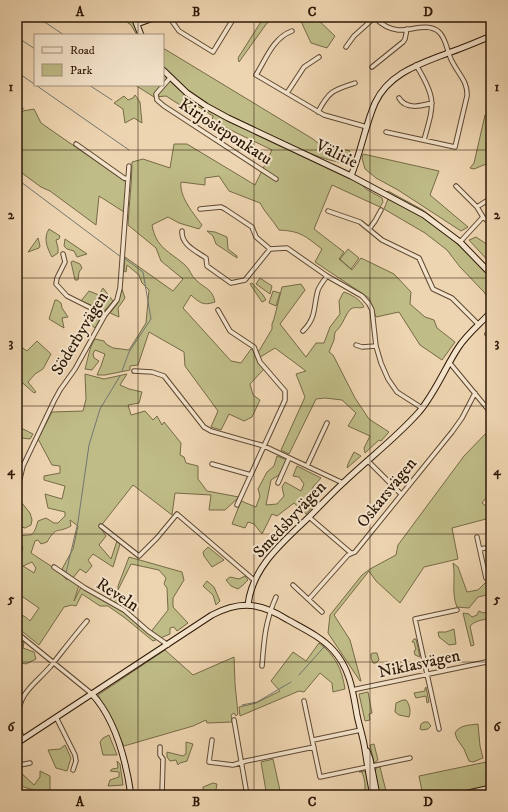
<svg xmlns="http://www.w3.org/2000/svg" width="508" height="812" viewBox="0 0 508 812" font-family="'IM FELL DW Pica',serif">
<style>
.green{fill:#bfbc87;stroke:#766a47;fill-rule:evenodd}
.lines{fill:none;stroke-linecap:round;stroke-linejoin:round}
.stream{stroke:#727771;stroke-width:1}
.street-casing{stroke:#5e4732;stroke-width:5.5}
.secondary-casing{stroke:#2e1807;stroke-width:7}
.street{stroke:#f4e4cc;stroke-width:3.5}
.secondary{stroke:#f4e4cc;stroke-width:5}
.grid{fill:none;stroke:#2e1807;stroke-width:1;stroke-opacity:0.55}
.labels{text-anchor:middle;stroke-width:4;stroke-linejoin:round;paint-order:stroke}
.street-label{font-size:17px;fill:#2e1807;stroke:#f4e4cc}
.neatline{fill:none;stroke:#2e1807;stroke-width:1.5}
.grid-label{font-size:13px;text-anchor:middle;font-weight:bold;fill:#2e1807}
</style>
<rect width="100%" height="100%" fill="#eed5b1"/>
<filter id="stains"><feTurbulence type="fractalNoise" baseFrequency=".005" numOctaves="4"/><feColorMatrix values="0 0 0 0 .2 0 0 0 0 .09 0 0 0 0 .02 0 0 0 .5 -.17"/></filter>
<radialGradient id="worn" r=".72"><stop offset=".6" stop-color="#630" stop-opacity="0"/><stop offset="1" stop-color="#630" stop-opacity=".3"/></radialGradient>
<path class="green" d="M120 17H131L138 35H137L131 25Z
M264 17H280L267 23 239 62 238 58Z
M299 17H315L335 36 327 48 311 43Z
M163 48 313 139 319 144 334 149V147L350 151 348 158 350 164C321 161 294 146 267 134 245 124 221 115 201 102 187 92 174 80 163 66Z
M163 74C177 89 192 100 209 111L361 183 366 189 382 198 383 202 380 207 332 185 314 229 344 252 339 259 352 270 361 258 394 274 411 292 410 304 425 317 434 320 437 328 455 342 442 360 420 345 399 312 376 317 369 298 315 262 322 249C305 236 301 231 279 230 273 220 265 213 260 203L229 191 219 176 205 178V185L181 182C179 197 194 214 202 225L199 229 179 223 168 217 152 225C156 248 169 251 185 265 190 269 191 276 196 280 205 289 212 288 215 302 203 306 200 303 191 295L183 308 231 361 241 363 251 349 259 351 272 329V324L274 319 282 287 301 284 305 290 280 324 306 357 316 343H324L330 327 340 314 339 301 343 293 344 292C352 295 360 299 364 307 360 309 355 306 351 309 346 312 343 326 335 332L334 340 329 352 333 355 355 398 369 419 389 432 381 441 379 440 365 453 364 448 370 436 348 426 356 413 342 400 325 398 316 399 289 454 281 450 305 397 296 374 306 371 275 348 257 359 264 369 250 384 253 395 260 400 252 417 244 421 229 414 221 430 211 427 218 411 185 366 184 352 149 332 138 365 130 366V370L105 375H97L101 366 105 354 95 350 93 354 94 358 99 361 92 370 85 369C88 359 89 348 95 339L104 341 106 344 113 348 129 350 146 323 149 290 142 283 139 275 127 265 126 272 124 271 125 257 173 291 183 279 161 261 156 248 128 225C129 204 132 183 132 162L143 159 170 168 174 144H187L255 185 272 150 212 121 213 116 194 104V114L166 96 154 97 135 85H163Z
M135 95 140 102 142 123 134 118 125 123 123 109 114 103 124 96 128 100 133 98Z
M34 109 41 123 126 182 124 212 99 196 96 225 50 191 41 187 30 179 22 173 17 167V114L23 111Z
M485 115H491V162L474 169 470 168 474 163Z
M363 154 439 171 430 195 468 227 461 231 398 190 376 178 365 169 362 158Z
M388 191 423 210 437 221 387 192Z
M388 199C400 205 413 211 424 218 449 235 471 255 491 278V304L484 292 460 267 447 250 425 233 384 209Z
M49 229 60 236 59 239 56 240 58 248V253L52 257C47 248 43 238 49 229Z
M207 231 215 232 227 237 228 249 237 256V258L216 244 213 236Z
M476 237 491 247V264L469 240Z
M38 238 40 246 39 248 28 252Z
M65 239 87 254 77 257 74 251 67 249 64 246Z
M348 249 359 258 351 269 340 259Z
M73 261 80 264 82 268 79 272 78 280H75L71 262Z
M260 278 272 286 270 294 256 284Z
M252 283 263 295 266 300 262 302 250 284Z
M103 288 113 301 105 310 95 328 90 324 98 308 81 301 89 291 99 295Z
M122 289 125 298 118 308 119 317 110 313 118 303Z
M273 291 280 293 276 306 269 303Z
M55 300H57L61 303 62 308 68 317 62 318 64 328 49 319Z
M37 341 51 354 43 369 35 374 28 382 36 392 34 393 17 378V344L27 351Z
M85 374 104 379 127 374 120 385 129 389 142 392 139 403 128 405 131 415 145 411 153 420 157 416 162 425 164 422 181 443 180 455 184 457 186 463 198 466V479L207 491 239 497 225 510H209L211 495 175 493 172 515 133 485 100 527 106 536 99 545 111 559 117 541 120 544 113 567 93 554 88 560 92 566 86 573 80 569 73 578 62 569 73 549 78 526 70 520 71 526C57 534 57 525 47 542L41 544 38 540 35 541 31 553 57 570 67 580 68 578 79 585 74 601 81 587 107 603 113 596 120 599 117 606 150 633 168 610 167 588 164 584 166 578 159 570 131 564 118 590V586L129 557 182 572 184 580 173 598V607L188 623 177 631 174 627 170 628V634L153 641 125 618 108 606H100L82 594 76 606 72 605 64 607 39 645 18 628 17 615C23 614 27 618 30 621L39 608 17 593V566L23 548 20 544H17V537C32 532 32 541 38 521L46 518 54 523H58L65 516V512L48 508 45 494 62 499 65 486 44 480V476L60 473V466L52 465 38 439 52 412 83 411 86 399ZM32 562 36 568 34 573 23 566Z
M17 426 33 434 30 439 22 438 17 434Z
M491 428V492L482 503 491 510V523L486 519 452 528 458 559 424 567 400 603 376 581 369 571 334 615 350 640 361 681H360L328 633 330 615 362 575 370 569 396 555 398 545 464 456Z
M354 452 361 456 347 468 348 464Z
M277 456 287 460 279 475 271 480 266 505 277 504 284 496 282 487 285 482 301 491 304 484 299 477 293 476 297 466 321 478 313 487 309 495 317 502 306 514 294 503 277 516 272 514 262 534 254 524 248 522 245 528 232 524 241 501 256 507 260 496 258 489 267 472 274 466Z
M17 497 30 513 32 520 31 525 25 528 22 527 21 520 17 516Z
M208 547 224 560 212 567 204 556 203 552Z
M453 563 458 567 467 592 478 590 486 582 491 579V594L478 597 469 608 457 607C451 593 456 578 453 563Z
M245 576 248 580 243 585 238 589 231 586 226 580 230 577 239 579Z
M207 581 214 587 220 601 216 605 213 595 203 586Z
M479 611 483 613 491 611V618C483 620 476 620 470 626L474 645 471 646 463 613 469 614 472 617 477 615Z
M454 629 456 644 449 645 439 637 438 632H446Z
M414 639H416L420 657 415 655 414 651 416 650 414 642H412Z
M19 640 24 642 23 648 34 652 36 659 26 664 22 663 17 667V644Z
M319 643C335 655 342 669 345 689L333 692 332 683 320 673 304 692 299 691 240 716 239 707 256 703 280 691 271 681 293 652 306 661Z
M165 650 193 675 234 657 235 684 238 714 236 716 234 713 231 715 232 722 207 723 206 720 193 726 124 746 98 695Z
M373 653H377L379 660 376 663H373L371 658V654Z
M426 687 429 702 427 703 426 696 416 698 414 693 425 691V688Z
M368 692 372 713 369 714 370 720 365 721 359 694Z
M403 700H406C410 705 411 711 409 717L399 715 395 712 396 703Z
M424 722H428L431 726 428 729 422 730 420 729 421 724Z
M478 724 480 746 483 758 473 762 469 761 464 749 457 739 455 733C459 725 470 725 478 724Z
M109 735 117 755H103L100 742 103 738Z
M186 742 193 744 187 761 180 763 178 765 176 760 170 761 167 757V752L183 756 186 754Z
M374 744 378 760 374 763 370 745Z
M65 745 71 758 67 771 56 768 48 750 60 749Z
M273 759 281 795H268L266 791 261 762Z
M117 761 120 764 123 785 108 786 110 780 119 777V772L110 771 112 769 118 768Z
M491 761V786L453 795H412L422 791 419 776Z
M380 767 387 795H380L375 773 376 768Z
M17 769 34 785 40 777V771L50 776V793L39 792 18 785Z
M364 771 367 773 371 795H364C366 787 365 780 362 772H359Z
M213 783 217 784 215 795H203V787Z"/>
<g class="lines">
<path class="stream" d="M37 17 64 35
M118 17 124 21
M17 37 35 49
M17 72 129 150
M89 85 112 100
M17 105 24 109
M17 179 121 257
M122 371 129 352 151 319 143 272 124 258
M66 573 78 522 89 445 100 409 120 376
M299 675 324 647
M242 705 257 702 291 682"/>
<defs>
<path id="street" d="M169 17 179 31 213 52 232 21 225 17
M374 17C380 23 388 29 398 30 411 31 428 22 439 32 447 39 447 54 453 63 459 75 468 82 467 96L455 147 386 132
M292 31C273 38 266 59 256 75L324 115 367 127
M346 47 354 36 374 18
M416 65C437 99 434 104 424 140
M372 67 403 42 405 39 407 29
M170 78 156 94 157 100 164 106 276 179
M287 93 304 67 319 57
M399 98C406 110 421 106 432 103
M318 112C329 91 333 90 355 83
M76 144 124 178 128 179
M456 186 477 207 483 217 491 224
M477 207 491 198
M200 209 221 207 225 209 252 227 256 237 270 249 287 248 327 276 362 296 369 304 372 310 376 346 381 363 388 379 397 392 422 408
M328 211 360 222 382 240 419 258 433 289 452 298 478 324
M369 229 375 221 381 210
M182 231C181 245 196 251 206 258L207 266 231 283 245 280 270 249
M460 242 483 217
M63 254 65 262 57 278 56 284 67 296 105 315
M218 310 230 331 254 347 260 362 285 391V400L237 505
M303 331C317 317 313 307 318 290 320 285 324 280 327 276
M487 334 491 338
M356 345 362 347 376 346
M449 362 491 413
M134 371 152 372 164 376 204 427 211 431 264 446 343 483
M368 461 401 494
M212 464 251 475
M307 466 327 423
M278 483 289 458
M17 491 23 466 54 401 60 390 75 369 105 315 117 300 120 288 129 166
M309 517 351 553
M101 526 139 556 157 538 177 514 254 580
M477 537 486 578
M480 549 491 547
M54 567 85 588 124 610 148 631 168 645
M293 585 322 612
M309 599 348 555 355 552 452 432 462 418 475 393
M17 633 92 694
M262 666C264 640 265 622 276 597
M352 690 491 661
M304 701 320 777 410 758
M56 717 75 755 76 761 73 770
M234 720 247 795
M439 729 415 619 457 610
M23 739C19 733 19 726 18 718 18 693 35 684 50 667 62 652 74 636 87 621
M212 740 209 762 233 765 246 761 314 747
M313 740 361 730
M160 747V755L163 759 162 794
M17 763 20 765 30 763
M131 795H167"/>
<path id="secondary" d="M134 17 141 35
M137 24 156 17
M163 70 187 93 206 106 228 118 351 176 424 215 460 242 491 274
M351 176C361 152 365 126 375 103 389 73 420 64 448 53 463 48 477 42 491 36
M248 605C252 567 283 542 309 517 320 506 331 494 343 483 368 459 396 438 419 412 435 393 445 368 458 348 467 334 480 324 491 312
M92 694C116 720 126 761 131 795
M17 743 212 615C241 600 261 603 288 620 304 629 321 637 333 650 350 668 353 692 357 715 359 725 362 734 364 744 367 761 369 778 373 795
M367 751 370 759 377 795
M459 795 491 788"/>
</defs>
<use href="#street" class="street-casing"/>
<use href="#secondary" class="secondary-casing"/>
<use href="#street" class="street"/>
<use href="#secondary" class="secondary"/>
</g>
<path class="grid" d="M138 17V35M254 17V795M370 17V795M138 85V795M17 150H491M17 278H491M17 406H491M17 534H491M17 662H491"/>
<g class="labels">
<g class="street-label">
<text transform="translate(226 131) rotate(33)" y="6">Kirjosieponkatu</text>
<text transform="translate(337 153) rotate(26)" y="6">Välitie</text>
<text transform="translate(79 333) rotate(-59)" y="6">Söderbyvägen</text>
<text transform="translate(386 492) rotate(-51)" y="6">Oskarsvägen</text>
<text transform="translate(289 519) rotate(-47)" y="6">Smedsbyvägen</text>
<text transform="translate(118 594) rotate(33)" y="6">Reveln</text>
<text transform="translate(419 663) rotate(-12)" y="6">Niklasvägen</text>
</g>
</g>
<rect width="508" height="812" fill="none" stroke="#eed5b1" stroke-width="44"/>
<rect x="34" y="34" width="130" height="52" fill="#f4e4cc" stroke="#a5927d"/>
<rect x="42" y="47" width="20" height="6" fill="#f4e4cc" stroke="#a5927d"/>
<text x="70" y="54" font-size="12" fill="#2e1807">Road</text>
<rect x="42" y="64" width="20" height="12" fill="#bfbc87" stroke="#a5927d"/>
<text x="70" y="74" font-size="12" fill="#2e1807">Park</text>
<rect x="22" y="22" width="464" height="768" class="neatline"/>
<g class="grid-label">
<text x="80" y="16">A</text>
<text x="196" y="16">B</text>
<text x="312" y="16">C</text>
<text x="428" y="16">D</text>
<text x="11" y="91">1</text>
<text x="497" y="91">1</text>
<text x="11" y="219">2</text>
<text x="497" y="219">2</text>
<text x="11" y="347">3</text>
<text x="497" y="347">3</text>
<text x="11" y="475">4</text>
<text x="497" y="475">4</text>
<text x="11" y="603">5</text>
<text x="497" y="603">5</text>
<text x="11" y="731">6</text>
<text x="497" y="731">6</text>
<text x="80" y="806">A</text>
<text x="196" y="806">B</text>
<text x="312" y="806">C</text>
<text x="428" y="806">D</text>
</g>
<rect width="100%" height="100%" filter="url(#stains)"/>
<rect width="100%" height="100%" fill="url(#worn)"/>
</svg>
